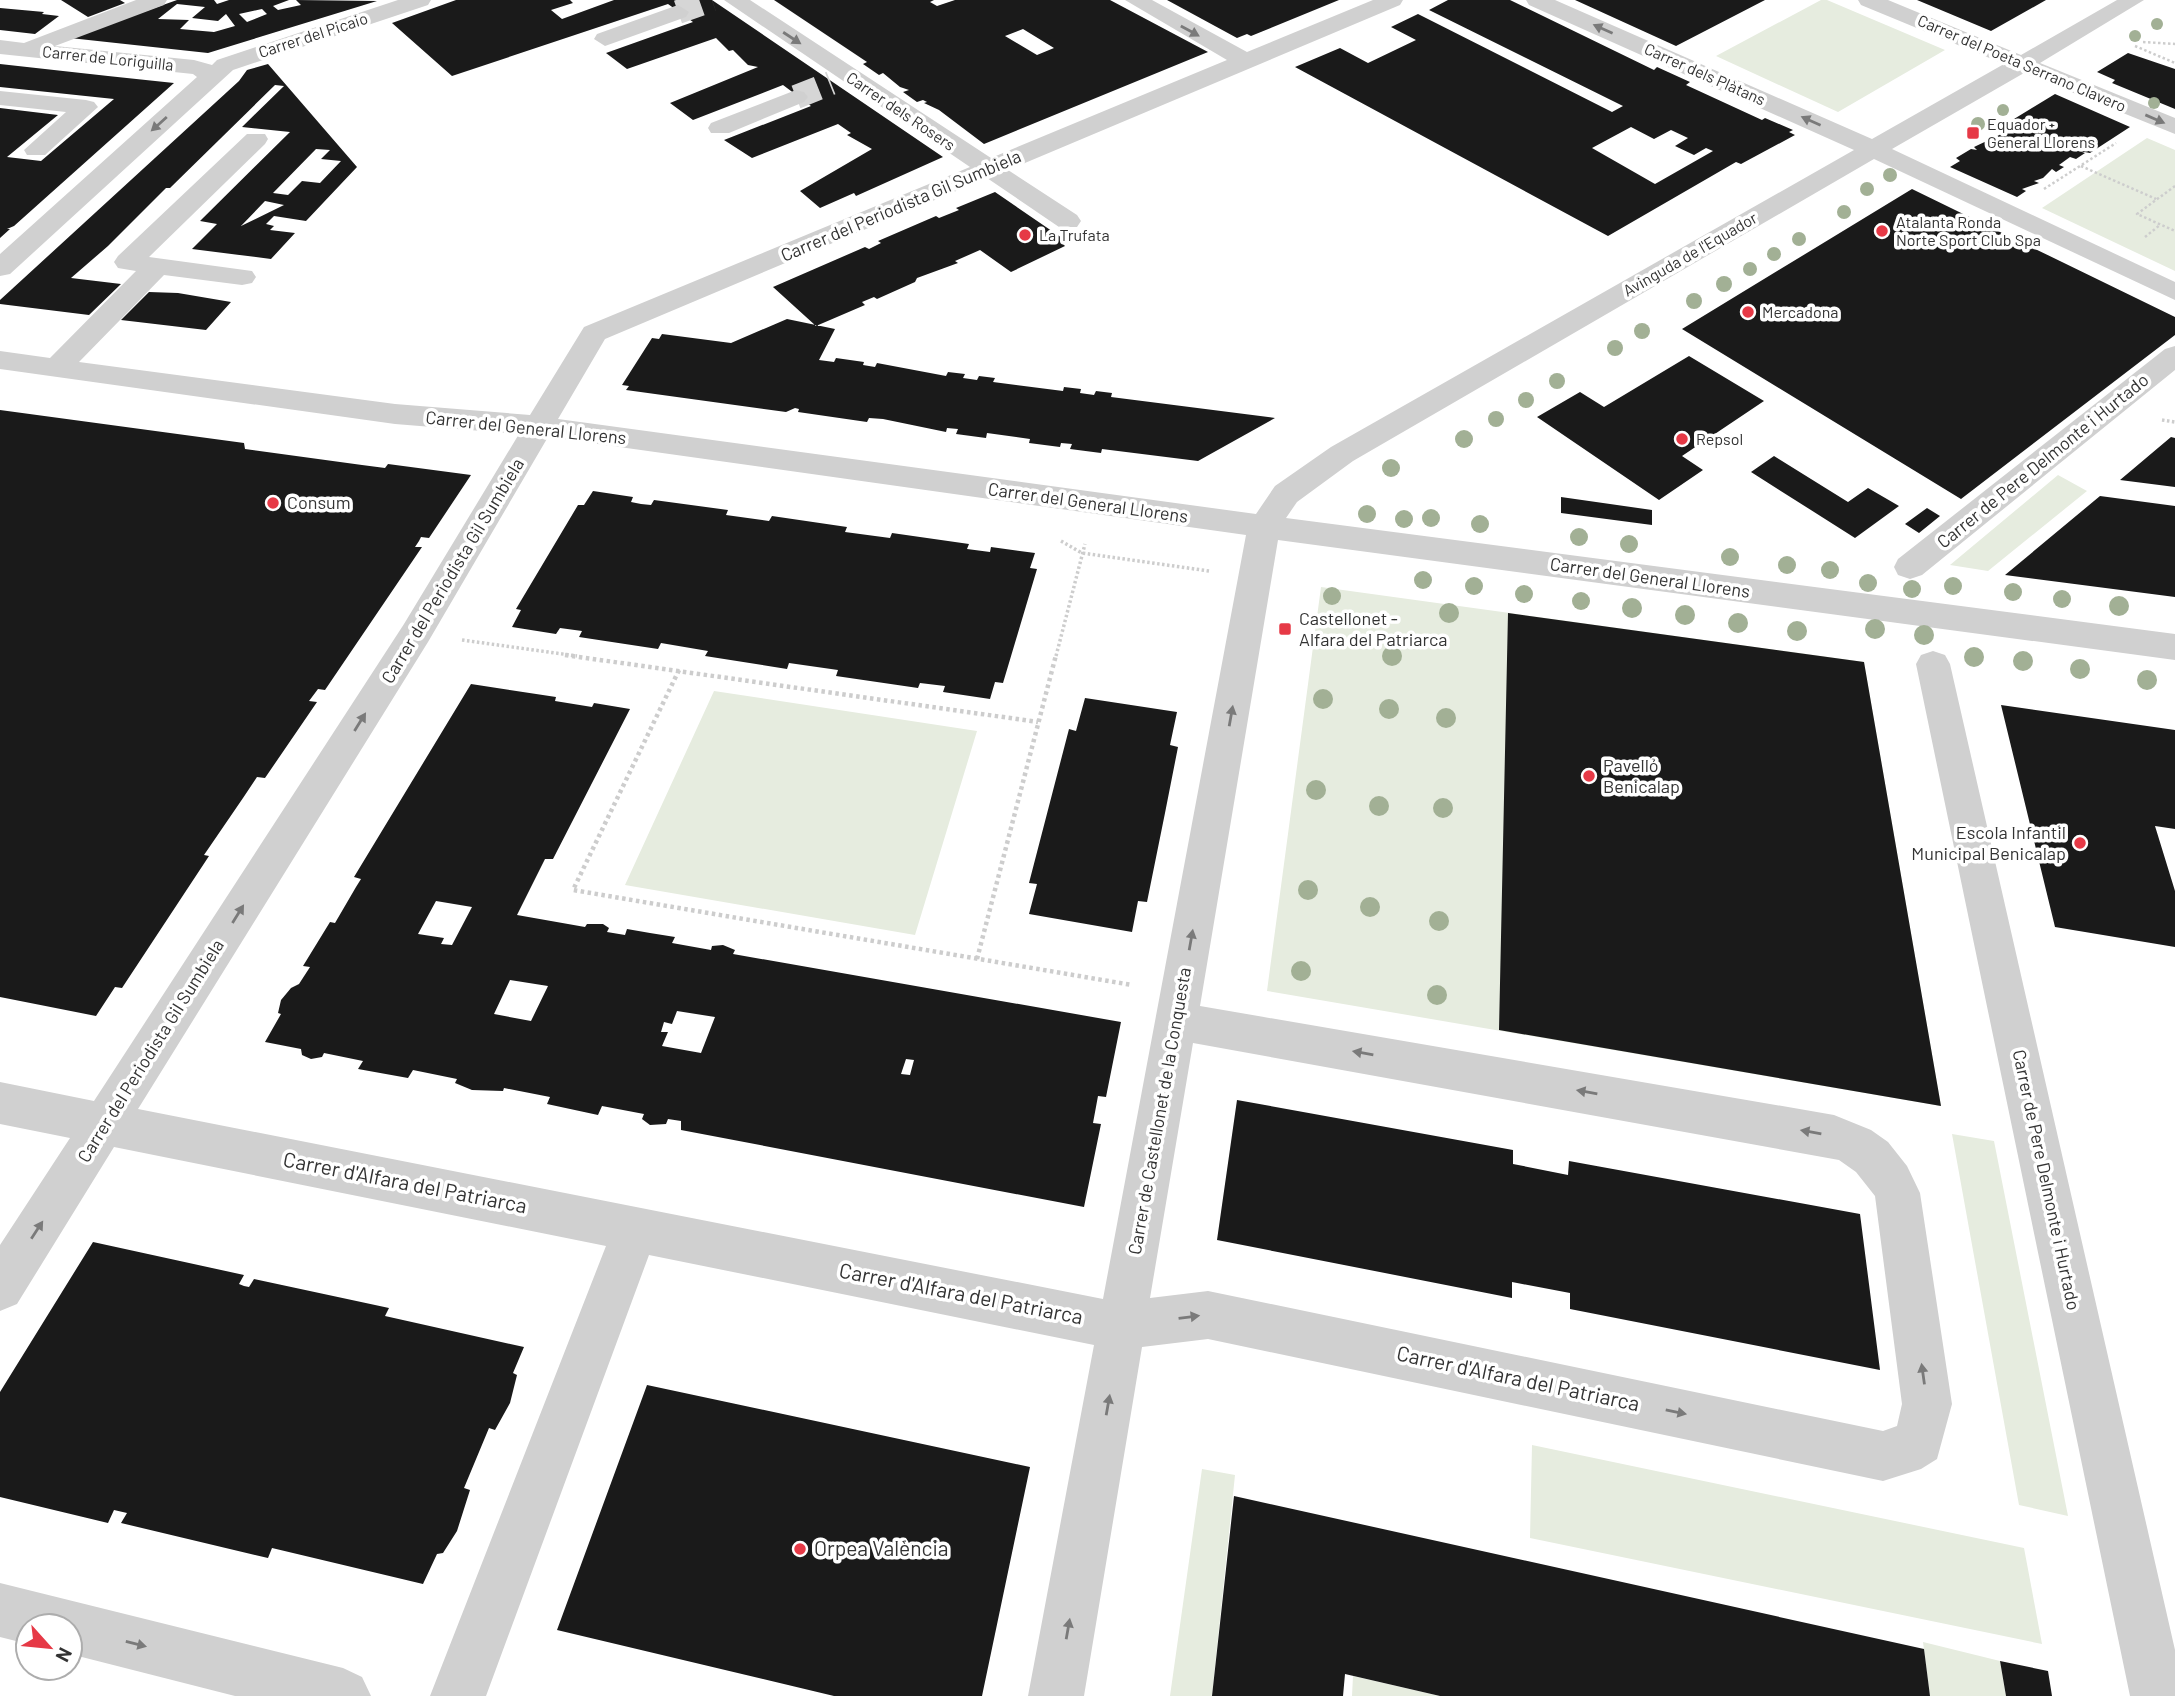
<svg xmlns="http://www.w3.org/2000/svg" width="2175" height="1696" viewBox="0 0 2175 1696" font-family="Barlow,sans-serif">
<style>
.green{fill:#e6ecdf}
.building{fill:#1a1a1a;fill-rule:evenodd}
.lines{fill:none;stroke-linecap:round;stroke-linejoin:round}
.minor-tunnel{stroke:#d6d6d6;stroke-width:24;stroke-dasharray:24 12;stroke-linecap:butt}
.path-far2{stroke:#cdcdcd;stroke-width:2.5;stroke-dasharray:2.5 2.5;stroke-linecap:butt}
.path-far1{stroke:#cdcdcd;stroke-width:3.5;stroke-dasharray:2.5 2.5;stroke-linecap:butt}
.path{stroke:#cdcdcd;stroke-width:4.5;stroke-dasharray:3.5 3.5;stroke-linecap:butt}
.minor{fill:#d0d0d0;fill-rule:evenodd}
.tree{fill:#a2b095}
.oneway{fill:#7a7a7a}
.poi-dot{fill:#e63946;stroke:#fff;stroke-width:2.5}
.labels{text-anchor:middle;stroke-width:7;stroke-linejoin:round;paint-order:stroke}
.far-street-label{font-size:16px;fill:#333;stroke:#fff}
.far-poi-label{font-size:16px;fill:#333;stroke:#fff;text-anchor:start}
.street-label{font-size:18px;fill:#333;stroke:#fff}
.poi-label{font-size:18px;fill:#333;stroke:#fff;text-anchor:start}
.near-street-label{font-size:21px;fill:#333;stroke:#fff}
.near-poi-label{font-size:21px;fill:#333;stroke:#fff;text-anchor:start}
</style>
<rect width="100%" height="100%" fill="#fff"/>
<path class="green" d="M1821 0H1827L1945 50 1838 112 1716 56Z
M2147 138 2175 150V271L2042 208Z
M2058 475 2087 491 1988 571 1950 565Z
M1321 587 1864 662 1941 1106 1267 991Z
M714 691 977 731 915 935 625 885Z
M1952 1134 1994 1141 2068 1516 2019 1505Z
M1532 1445 2024 1548 2042 1644 1530 1538Z
M1202 1469 1235 1475 1212 1696H1170Z
M1923 1642 2000 1661 2006 1696H1930Z
M1353 1676 1440 1696H1352Z"/>
<path class="building" d="M61 0H120L125 3 88 17Z
M177 0H214L217 4 229 0H289L273 6 278 10 301 5 296 0 377 1 208 53 70 38ZM177 4 205 7 192 18 218 21 226 14 235 26 214 32 180 29 189 20 158 19ZM262 9 267 14 247 22 239 14Z
M456 0H570L573 3 551 10 562 19 614 0H712L943 157 856 196 854 193 820 208 800 191 872 149 847 135 851 133 838 124 752 158 724 140 811 106 783 85 693 120 670 103 758 67 748 65 733 50 729 51 716 38 627 69 606 53 693 22 668 4 452 76 392 23Z
M774 0H934L930 2 937 6 955 0H1110L1208 52 984 144 939 110 924 103 927 102 923 100 917 102 903 92 909 90 900 87 883 73 879 75 863 64 867 62ZM1023 29 1054 48 1037 55 1005 36Z
M1167 0H1339L1251 36 1247 34 1237 38Z
M1448 0H1510L1654 70 1657 67 1690 82 1686 85 1762 120 1765 118 1793 130 1789 132 1795 135 1741 164 1736 162 1608 236 1295 67 1340 48 1368 63 1416 40 1391 27 1418 14 1612 112 1623 106 1429 10ZM1631 127 1654 139 1671 130 1688 138 1675 146 1694 155 1706 148 1713 151 1655 184 1592 148Z
M1575 0H1765L1676 46Z
M1917 0H2046L1991 31Z
M0 8 44 12 42 14 59 16 35 34 0 30Z
M2128 53 2175 69V109L2112 83 2115 80 2097 72Z
M0 64 108 76 174 83 14 226 7 229H10L0 238V108L58 115 7 157 41 161 114 99 0 87Z
M268 64 357 167 306 221 274 216 266 224 274 226 270 230 295 233 271 259 192 249 217 224 200 221 290 132 242 127 284 86 275 85 170 188H166L108 246 71 278 121 284 89 315 0 304V300L239 81 247 70ZM316 149 330 150 321 159 341 161 320 183 302 181 288 195 273 193ZM265 201 284 205 241 226Z
M2055 94 2130 127 2090 153 2079 151 2085 153 2076 159 2070 157 2059 165 2064 167 2056 172 2052 169 2043 178 2034 181 2039 183 2022 189 2026 191 2017 197 1950 167 1960 161 1956 158 1971 149 1977 150 1974 147 2012 129 2007 126 2015 122H2022L2014 119Z
M1912 189 2175 317V335L1961 499 1682 329Z
M995 192 1065 240 1061 242 1065 246 1011 272 980 250 955 261 958 263 917 278 915 282 877 299 874 297 862 302 865 305 816 326 773 287 865 247 869 249 881 243 878 241 936 216 939 218 959 210 956 208Z
M149 292 178 293 231 302 206 330 121 320Z
M787 319 835 329 819 360 834 362 836 358 864 362 863 365 875 367 877 363 946 376 948 372 965 374 963 378 977 380 979 376 995 378 993 382 1063 391 1064 387 1081 389 1080 393 1094 395 1096 391 1112 393 1111 397 1275 418 1198 461 1102 449 1101 453 1070 449 1072 444 1061 443 1060 447 1029 443 1030 439 987 433 986 438 956 434 958 429 947 428 946 432 883 419 869 418 867 422 798 412 799 409 795 408 786 412 626 390 629 386 622 385 652 338 659 339 662 334 731 343Z
M1689 356 1764 401 1682 456 1703 470 1659 500 1537 417 1580 392 1604 407Z
M0 410 244 443 245 449 362 465 385 468 388 464 471 475 429 538 421 537 419 541 415 547H422L325 690 318 689 309 701 317 702 265 778 257 777 243 798 204 855 209 856 122 988 115 987 96 1016 0 997Z
M2171 437 2175 438V487L2120 480Z
M1774 456 1848 502 1868 488 1899 506 1855 538 1751 472Z
M593 491 633 497 631 502 641 504 651 505 654 500 728 510 726 515 769 521 772 516 847 527 845 532 890 538 892 533 969 544 967 549 990 552 991 547 1035 553 1030 568 1037 569 1003 683 995 682 990 699 943 692 945 686 920 683 918 688 836 676 838 670 789 663 787 669 705 656 708 651 661 643 658 649 579 637 582 631 560 628 556 634 512 627 521 610 516 609 578 505H584Z
M2100 496 2175 506V597L2005 575Z
M1561 497 1652 510V525L1561 513Z
M1927 508 1940 516 1919 533 1905 524Z
M1508 613 1864 662 1941 1106 1499 1030Z
M471 684 556 697 555 701 592 707 594 703 630 709 553 859H545L517 915 585 927 587 924H603L609 928 607 932 625 935 627 929 650 933 675 937 672 943 711 950 712 946 723 945 735 950 733 954 1121 1022 1106 1097 1098 1096 1093 1123 1101 1124 1084 1207 681 1130V1121L668 1119 666 1124 650 1125 642 1119 644 1114 602 1106 598 1115 547 1104 550 1097 504 1088 503 1091 472 1090 455 1083 457 1079 413 1070 408 1078 358 1069 363 1061 324 1053 322 1057 311 1059 302 1055 301 1049 265 1042 281 1014 278 1013 281 1000 291 988 299 984 310 967 303 966 330 922 335 923 356 887 361 879 354 877ZM436 901 472 907 452 945 441 944 444 938 418 934ZM510 980 548 986 531 1021 494 1014ZM677 1011 715 1017 701 1053 662 1046 668 1032H661L664 1022 672 1024ZM906 1059 914 1060 910 1075 901 1074Z
M1085 698 1177 712 1170 745 1178 747 1165 813 1147 902 1138 901 1132 932 1029 914 1037 884 1029 883 1069 729 1076 731Z
M2001 705 2175 730V829L2155 826 2175 891V947L2055 927Z
M1237 1100 1513 1150V1164L1568 1175 1569 1161 1860 1214 1880 1370 1570 1309V1293L1512 1282V1298L1217 1240Z
M93 1242 244 1275 239 1284 244 1286 249 1287 254 1279 389 1308 385 1316 524 1347 513 1373 517 1375 510 1403 495 1430 489 1428 464 1488 470 1490 457 1531 443 1553 437 1554 423 1584 272 1548 268 1558 121 1523 127 1513 114 1510 108 1523 0 1497V1392Z
M647 1385 1030 1467 982 1696H834L557 1630Z
M1234 1496 1924 1649 1930 1696H1440L1345 1674 1343 1696H1212Z
M2000 1661 2048 1671 2052 1696H2006Z"/>
<g class="lines">
<path class="minor-tunnel" d="M678 12 712 0
M796 97 831 83"/>
<path class="path-far2" d="M2143 42 2175 44
M2135 46 2175 63
M2081 166 2156 199
M2175 186 2137 214 2175 231
M2044 189 2116 143
M2145 237 2160 225"/>
<path class="path-far1" d="M2162 420 2175 422
M1061 541 1082 553 1209 571
M462 640 577 656
M1056 656 1085 544"/>
<path class="path" d="M565 655 1038 722
M679 670 573 890 1132 985
M977 959 1056 655"/>
<path class="minor" d="M136 0H167L164 5 55 46 194 60 212 65 217 60 398 0H431L428 5 233 70 10 274 0 276V254L197 77 193 74 0 54V40L24 43Z
M724 0H750L991 158 1227 60 1125 0H1152L1247 52 1373 0H1403L1400 5 1008 170 1077 215 1081 221 1077 227H1059L987 178 605 339 558 419 1256 514 1275 486 1331 447 1854 150 1529 5 1526 0H1555L1872 139 2004 64 1861 5 1858 0H1888L2021 55 2117 0H2144L2040 63 2175 118V134L2024 73 1892 149 2175 282V300L1874 159 1353 461 1297 502 1286 518 2175 634V660L1278 540 1200 1006 1834 1115 1871 1130 1888 1142 1907 1166 1920 1193 1952 1404 1937 1459 1921 1469 1883 1481 1208 1339 1142 1347 1084 1696H1028L1094 1345 649 1255 486 1696H430L606 1246 114 1147 17 1304 0 1311V1245L70 1138 0 1124V1082L94 1101 404 624 519 434 395 424 0 369V351L50 358 136 271 118 268 114 262 118 256 247 134H265L268 139 265 144 149 257 252 271 256 277 252 283 242 285 164 275 79 362 395 404 530 415 584 327 970 167ZM548 437 1246 535 1103 1299 138 1109 428 642ZM1193 1043 1839 1160 1856 1172 1875 1196 1902 1404 1897 1426 1883 1431 1208 1291 1150 1298Z
M678 5 689 12 686 17 605 46 594 39 597 34Z
M796 90 804 92 808 97 804 102 729 133H711L708 128 711 123Z
M0 91 86 100 94 102 98 107 45 155H27L24 150 66 112 0 105Z
M2175 346V370L1922 575 1910 579 1898 575 1894 567 1898 559 2165 349Z
M1933 651 1945 655 1950 664 2175 1650V1696H2130L1916 664 1921 655Z
M0 1583 343 1668 362 1677 371 1696H235L70 1654V1626H28V1644L0 1637Z"/>
</g>
<g class="tree">
<circle cx="2157" cy="24" r="6"/>
<circle cx="2135" cy="36" r="6"/>
<circle cx="2154" cy="103" r="6"/>
<circle cx="2003" cy="110" r="6"/>
<circle cx="1978" cy="124" r="7"/>
<circle cx="1890" cy="175" r="7"/>
<circle cx="1867" cy="189" r="7"/>
<circle cx="1844" cy="212" r="7"/>
<circle cx="1799" cy="239" r="7"/>
<circle cx="1774" cy="254" r="7"/>
<circle cx="1750" cy="269" r="7"/>
<circle cx="1724" cy="284" r="8"/>
<circle cx="1694" cy="301" r="8"/>
<circle cx="1642" cy="331" r="8"/>
<circle cx="1615" cy="348" r="8"/>
<circle cx="1557" cy="381" r="8"/>
<circle cx="1526" cy="400" r="8"/>
<circle cx="1496" cy="419" r="8"/>
<circle cx="1464" cy="439" r="9"/>
<circle cx="1391" cy="468" r="9"/>
<circle cx="1367" cy="514" r="9"/>
<circle cx="1431" cy="518" r="9"/>
<circle cx="1404" cy="519" r="9"/>
<circle cx="1480" cy="524" r="9"/>
<circle cx="1579" cy="537" r="9"/>
<circle cx="1629" cy="544" r="9"/>
<circle cx="1730" cy="557" r="9"/>
<circle cx="1787" cy="565" r="9"/>
<circle cx="1830" cy="570" r="9"/>
<circle cx="1423" cy="580" r="9"/>
<circle cx="1868" cy="583" r="9"/>
<circle cx="1474" cy="586" r="9"/>
<circle cx="1953" cy="586" r="9"/>
<circle cx="1912" cy="589" r="9"/>
<circle cx="2013" cy="592" r="9"/>
<circle cx="1524" cy="594" r="9"/>
<circle cx="1332" cy="596" r="9"/>
<circle cx="2062" cy="599" r="9"/>
<circle cx="1581" cy="601" r="9"/>
<circle cx="2119" cy="606" r="10"/>
<circle cx="1632" cy="608" r="10"/>
<circle cx="1449" cy="613" r="10"/>
<circle cx="1685" cy="615" r="10"/>
<circle cx="1738" cy="623" r="10"/>
<circle cx="1875" cy="629" r="10"/>
<circle cx="1797" cy="631" r="10"/>
<circle cx="1924" cy="635" r="10"/>
<circle cx="1392" cy="656" r="10"/>
<circle cx="1974" cy="657" r="10"/>
<circle cx="2023" cy="661" r="10"/>
<circle cx="2080" cy="669" r="10"/>
<circle cx="2147" cy="680" r="10"/>
<circle cx="1323" cy="699" r="10"/>
<circle cx="1389" cy="709" r="10"/>
<circle cx="1446" cy="718" r="10"/>
<circle cx="1316" cy="790" r="10"/>
<circle cx="1379" cy="806" r="10"/>
<circle cx="1443" cy="808" r="10"/>
<circle cx="1308" cy="890" r="10"/>
<circle cx="1370" cy="907" r="10"/>
<circle cx="1439" cy="921" r="10"/>
<circle cx="1301" cy="971" r="10"/>
<circle cx="1437" cy="995" r="10"/>
</g>
<defs><path id="oneway-solid" d="M-6-.8H1V-3.2L6.5 0L1 3.2V.8H-6Z" transform="scale(1.75)"/></defs>
<g class="oneway">
<use href="#oneway-solid" transform="translate(1603 29) rotate(-156)"/>
<use href="#oneway-solid" transform="translate(1190 31) rotate(29)"/>
<use href="#oneway-solid" transform="translate(792 38) rotate(33)"/>
<use href="#oneway-solid" transform="translate(2155 119) rotate(23)"/>
<use href="#oneway-solid" transform="translate(1811 121) rotate(-156)"/>
<use href="#oneway-solid" transform="translate(159 124) rotate(138)"/>
<use href="#oneway-solid" transform="translate(1231 716) rotate(-80)"/>
<use href="#oneway-solid" transform="translate(360 722) rotate(-58)"/>
<use href="#oneway-solid" transform="translate(238 914) rotate(-58)"/>
<use href="#oneway-solid" transform="translate(1191 940) rotate(-80)"/>
<use href="#oneway-solid" transform="translate(1363 1053) rotate(-170)"/>
<use href="#oneway-solid" transform="translate(1587 1092) rotate(-170)"/>
<use href="#oneway-solid" transform="translate(1811 1132) rotate(-170)"/>
<use href="#oneway-solid" transform="translate(37 1230) rotate(-57)"/>
<use href="#oneway-solid" transform="translate(1189 1317) rotate(-7)"/>
<use href="#oneway-solid" transform="translate(1923 1374) rotate(-98)"/>
<use href="#oneway-solid" transform="translate(1108 1405) rotate(-80)"/>
<use href="#oneway-solid" transform="translate(1676 1412) rotate(12)"/>
<use href="#oneway-solid" transform="translate(1068 1629) rotate(-80)"/>
<use href="#oneway-solid" transform="translate(136 1644) rotate(14)"/>
</g>
<g class="poi-dot">
<rect x="1966" y="126" width="14" height="14" rx="3.5"/>
<circle cx="1882" cy="231" r="7"/>
<circle cx="1025" cy="235" r="7"/>
<circle cx="1748" cy="312" r="7"/>
<circle cx="1682" cy="439" r="7"/>
<circle cx="273" cy="503" r="7"/>
<rect x="1278" y="622" width="14" height="14" rx="3.5"/>
<circle cx="1589" cy="776" r="7"/>
<circle cx="2080" cy="843" r="7"/>
<circle cx="800" cy="1549" r="7"/>
</g>
<g class="labels">
<g class="far-street-label">
<text transform="translate(313 35) rotate(-18)" y="6">Carrer del Picaio</text>
<text transform="translate(108 58) rotate(6)" y="6">Carrer de Loriguilla</text>
<text transform="translate(2022 63) rotate(23)" y="6">Carrer del Poeta Serrano Clavero</text>
<text transform="translate(1705 74) rotate(24)" y="6">Carrer dels Plàtans</text>
<text transform="translate(901 111) rotate(34)" y="6">Carrer dels Rosers</text>
<text transform="translate(1690 254) rotate(-30)" y="6">Avinguda de l'Equador</text>
</g>
<g class="far-poi-label">
<text x="1987" y="130">Equador -<tspan x="1987" dy="18">General Llorens</tspan></text>
<text x="1896" y="228">Atalanta Ronda<tspan x="1896" dy="18">Norte Sport Club Spa</tspan></text>
<text x="1039" y="241">La Trufata</text>
<text x="1762" y="318">Mercadona</text>
<text x="1696" y="445">Repsol</text>
</g>
<g class="street-label">
<text transform="translate(901 206) rotate(-23)" y="6">Carrer del Periodista Gil Sumbiela</text>
<text transform="translate(526 428) rotate(6)" y="6">Carrer del General Llorens</text>
<text transform="translate(2043 461) rotate(-39)" y="6">Carrer de Pere Delmonte i Hurtado</text>
<text transform="translate(1088 503) rotate(8)" y="6">Carrer del General Llorens</text>
<text transform="translate(453 571) rotate(-59)" y="6">Carrer del Periodista Gil Sumbiela</text>
<text transform="translate(1650 578) rotate(8)" y="6">Carrer del General Llorens</text>
<text transform="translate(151 1051) rotate(-58)" y="6">Carrer del Periodista Gil Sumbiela</text>
<text transform="translate(1160 1111) rotate(-80)" y="6">Carrer de Castellonet de la Conquesta</text>
<text transform="translate(2046 1180) rotate(78)" y="6">Carrer de Pere Delmonte i Hurtado</text>
</g>
<g class="poi-label">
<text x="287" y="509">Consum</text>
<text x="1299" y="625">Castellonet -<tspan x="1299" dy="21">Alfara del Patriarca</tspan></text>
<text x="1603" y="772">Pavelló<tspan x="1603" dy="21">Benicalap</tspan></text>
<text x="2066" y="839" text-anchor="end">Escola Infantil<tspan x="2066" dy="21">Municipal Benicalap</tspan></text>
</g>
<g class="near-street-label">
<text transform="translate(405 1183) rotate(11)" y="7">Carrer d'Alfara del Patriarca</text>
<text transform="translate(961 1294) rotate(11)" y="7">Carrer d'Alfara del Patriarca</text>
<text transform="translate(1518 1379) rotate(12)" y="7">Carrer d'Alfara del Patriarca</text>
</g>
<g class="near-poi-label">
<text x="814" y="1556">Orpea València</text>
</g>
</g>
<g transform="translate(49 1647) rotate(117)"><circle r="33" fill="#ffffff" stroke="#adadad" stroke-width="2"/>
<path d="M0-5L12 26L0 18L-12 26Z" fill="#e63946"/>
<text y="-10" font-size="19" font-weight="bold" text-anchor="middle" fill="#333333">N</text>
</g>
</svg>
